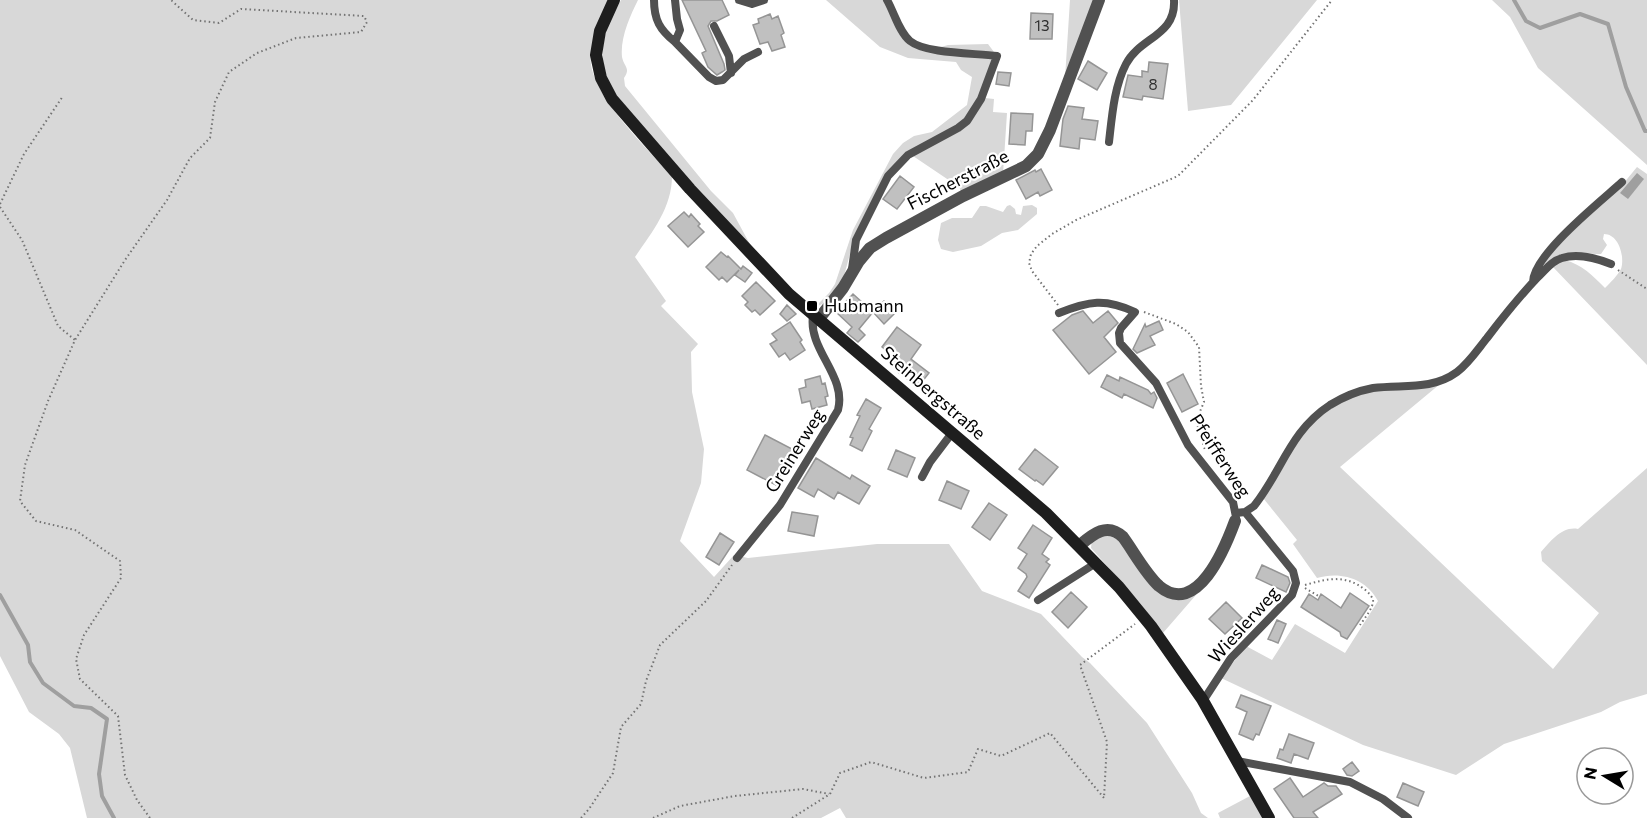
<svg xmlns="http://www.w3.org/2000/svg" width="1647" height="818" viewBox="0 0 1647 818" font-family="Commissioner,sans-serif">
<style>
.green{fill:#d8d8d8}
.water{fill:#9f9f9f}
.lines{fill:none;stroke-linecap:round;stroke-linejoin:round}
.stream{stroke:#9f9f9f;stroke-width:4}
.building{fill:#c0c0c0;stroke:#959595;stroke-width:1.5}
.path{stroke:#737373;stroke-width:2;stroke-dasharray:1.5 3;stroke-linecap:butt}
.lane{stroke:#515151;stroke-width:8}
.street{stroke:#515151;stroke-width:12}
.secondary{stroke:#1e1e1e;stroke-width:12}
.poi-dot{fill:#000;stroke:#fff;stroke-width:2}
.labels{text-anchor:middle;stroke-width:4.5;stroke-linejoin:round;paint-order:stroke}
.number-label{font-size:15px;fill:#303030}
.street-label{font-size:18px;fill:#000;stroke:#fff}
.poi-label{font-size:18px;fill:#000;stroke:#fff;text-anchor:start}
</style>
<rect width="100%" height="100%" fill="#fff"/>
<path class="green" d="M0 0H608C603 17 594 36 591 54 585 90 649 150 672 176 672 208 652 232 635 257L666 301 661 306 698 344 691 352 692 392 704 449 701 483 680 541 714 577 734 555 748 558 877 544H949L982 591 1041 614 1082 657 1090 663 1147 723 1192 793 1201 813 1208 818H846L840 808 821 818H87L70 748 59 734 29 712 0 656Z
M621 0H638C630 16 620 38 622 57 624 67 631 68 624 78L625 86 711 191 733 213 752 248 694 186 617 96C594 61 601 35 621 0Z
M826 0H887L906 36 934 49 948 45 988 44 994 52 979 98 970 113 957 126 907 153 892 167 854 239 841 287 828 301 814 308 829 293 835 284 853 230 893 154 903 143 914 136 932 132 967 105 972 77 961 70 956 62 908 58 880 47Z
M1070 0H1096L1065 78Z
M1179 0H1317L1231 105 1188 111Z
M1492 0H1647V165L1538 68 1510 17Z
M985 98 994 99 993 112 1007 113 1003 174 962 193 959 187 913 156 968 123 979 109Z
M1637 167 1647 174V365L1552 266 1564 260C1582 264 1593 276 1605 288 1610 283 1618 275 1621 269 1625 257 1619 234 1604 234L1603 239 1607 245 1601 254C1563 253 1568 248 1537 272L1555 248 1623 184Z
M1010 205 1015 209 1016 214 1021 215 1023 206 1032 205 1037 208V214L1018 230 1002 233 981 246 953 252 941 249 938 240 941 223 952 218H972L980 206H986L1003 212 1007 206Z
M1440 384 1340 467 1553 669 1599 613 1542 561 1541 552C1551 541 1562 526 1578 529L1647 468V694L1620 702 1601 712 1504 744 1456 775 1363 745 1221 678 1246 646 1272 660 1295 624 1345 653 1378 601C1366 578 1340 571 1317 578L1293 544 1297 540 1263 498C1292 447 1309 407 1371 391 1392 386 1417 386 1440 384Z
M1113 534 1158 589 1202 588 1163 633 1140 603 1091 548 1092 539Z
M1250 796 1263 818H1220L1218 813Z"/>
<path class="water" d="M1637 173 1644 179 1628 199 1620 193Z"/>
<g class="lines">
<path class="stream" d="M1514 0 1526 21 1540 28 1580 14 1608 24 1626 87 1645 131H1647
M0 595 28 645 30 662 43 683 74 706 91 708 107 719 99 774 102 796 114 818"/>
</g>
<path class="building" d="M682 0H722L729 15 717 21H711L708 26 724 64 725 70 722 72 717 75 708 67 702 53 706 51Z
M1031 13 1053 14 1052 39H1030Z
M770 14 772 19 778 16 784 33 781 35 785 47 772 51 768 42 760 44 753 25 759 23 758 19Z
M1088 61 1107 73 1097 90 1078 79Z
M1149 62 1168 64 1163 99 1143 96 1142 100 1123 97 1128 75 1142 77V71L1148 72Z
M998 72 1011 73 1009 86 996 84Z
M1068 106 1084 108 1082 119 1098 121 1095 140 1080 138 1079 149 1060 146 1063 119Z
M1011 113 1033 114 1032 131H1026L1025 145 1009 144Z
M1041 169 1052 190 1040 196 1038 192 1026 199 1016 180 1035 170 1036 172Z
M900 176 914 187 897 209 883 199Z
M684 212 689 217 691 214 700 224 698 226 704 232 688 247 668 226Z
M721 252 727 257 728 256 741 269 743 266 752 273 745 282 735 275 739 270 727 282 722 277 719 280 706 267Z
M756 282 775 301 760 315 755 310 752 312 745 305 748 302 742 296Z
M853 294 873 312 859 329 865 335 858 342 847 333 852 327 836 312Z
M884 301 896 312 884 324 873 312Z
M787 305 796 314 787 321 780 314Z
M1083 311 1093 323 1108 311 1118 323 1104 337 1116 352 1089 374 1053 330 1072 315Z
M1159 321 1163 330 1150 336 1155 345 1137 353 1133 349 1145 324 1146 327Z
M790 322 802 340 800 342 805 350 790 360 785 353 779 357 770 344 777 340 772 334Z
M897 327 921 345 911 359 929 373 918 387 898 372 902 367 893 360 895 358 882 347Z
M1183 374 1198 404 1182 412 1167 383Z
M1107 375 1119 381 1120 377 1148 390 1151 394 1154 392 1157 398 1153 408 1124 394 1122 398 1101 387Z
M820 376 822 384 825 383 828 396 825 397 827 405 812 409 810 401 802 403 799 389 806 387 805 380Z
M866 399 881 408 869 429 872 431 862 451 850 445 853 438 850 437 860 416 857 415Z
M765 435 794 450 776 485 747 470Z
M1035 449 1058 467 1043 485 1036 480 1035 481 1019 469Z
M896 450 915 458 907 477 888 469Z
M816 458 850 479 852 475 870 486 859 504 838 492 834 499 818 489 814 497 798 488Z
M947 481 969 491 961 509 939 500Z
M989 503 1007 515 990 540 972 527Z
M792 512 818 516 814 536 788 531Z
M1033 525 1052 538 1042 554 1049 559 1046 562 1050 565 1029 598 1018 591 1027 577 1026 574 1018 568 1027 554 1018 548Z
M720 533 734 542 719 565 706 557Z
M1262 565 1288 577 1290 583 1286 592 1256 578Z
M1071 592 1087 607 1068 628 1052 612Z
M1350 593 1369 606 1347 639 1341 636 1340 632 1301 607 1309 594 1318 600 1321 594 1341 608Z
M1226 602 1242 618 1225 634 1209 619Z
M1277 620 1286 624 1278 643 1268 639Z
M1241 695 1271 706 1259 735 1256 734 1253 740 1239 734 1247 712 1236 707Z
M1289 734 1314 743 1308 759 1294 754 1291 763 1277 758 1280 749 1283 750Z
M1352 762 1359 771 1352 776 1347 775 1343 769Z
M1290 778 1303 797 1324 783 1328 786H1336L1342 794 1313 812 1318 818H1294L1274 789Z
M1403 783 1424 792 1418 806 1397 797Z"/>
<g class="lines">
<path class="path" d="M0 204 24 154 63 96
M0 207 22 240 58 326 75 340
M1618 270 1647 289
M1058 305 1032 271 1029 263 1031 254 1037 246 1052 234 1076 220 1178 176 1253 100 1332 0
M1144 312 1176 324 1188 332 1199 347 1201 386 1204 402 1196 421 1205 450
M1305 585C1326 579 1345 574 1364 589 1367 591 1372 596 1373 600 1374 607 1364 619 1360 625
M1305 588 1320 597
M150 818 137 800 125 775 118 716 80 679 76 659 84 635 121 578 120 561 75 530 36 521 20 501 25 465 48 401 75 340 125 260 167 200 190 158 210 138 215 102 229 72 257 53 296 38 361 32 367 22 364 16 241 9 219 23 193 20 171 0
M581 818 589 809 613 773 621 727 641 704 646 681 660 645 706 601 732 565
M653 818 680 806 735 796 803 789 829 794
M792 818 830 794 840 773 871 762 924 778 968 772 978 749 1001 756 1050 733 1104 798 1107 742 1080 665 1135 624"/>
<path class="lane" d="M654 0C654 20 660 30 675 42
M675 0 677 19 680 30 675 42 709 77 716 81 723 80 744 59 758 52
M739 0 752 4 764 0
M714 26 729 56 731 73
M1109 142C1112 116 1114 87 1126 64 1140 37 1176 36 1174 0
M852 269 856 240 888 176 908 155 958 128 967 121 981 99 997 56C975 53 926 54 910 41 899 32 894 12 887 0
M1533 282C1533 255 1600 202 1622 182
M1059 313C1089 301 1105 298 1135 312L1121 328 1119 333 1120 343 1156 383 1188 445 1233 502 1236 517
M922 477 930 462 952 433
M1236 513 1245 512 1254 506C1282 471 1290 431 1330 405 1343 397 1357 391 1373 388 1402 384 1431 391 1457 372 1469 363 1478 349 1487 338 1503 317 1519 297 1537 278 1545 271 1551 261 1562 258 1578 253 1596 258 1611 264
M737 558 780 505 838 410C847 376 808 350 813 316
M1038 600 1096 563
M1203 701 1231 658 1292 595 1296 583 1293 571 1245 512
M1237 761 1350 782 1383 799 1408 818"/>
<path class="street" d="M818 320 843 288 859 261 870 248 886 238 963 196 1026 166 1038 154 1050 130 1099 0
M1080 545C1093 534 1107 522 1123 537 1134 552 1145 573 1159 586 1197 618 1225 548 1235 521"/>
<path class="secondary" d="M614 0 600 31 596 55 601 78 612 99 690 189 789 294 1046 513 1119 587 1151 626 1202 699 1269 818"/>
</g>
<rect class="poi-dot" x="806" y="300" width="12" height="12" rx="3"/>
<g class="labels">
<g class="number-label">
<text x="1042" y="31">13</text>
<text x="1153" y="90">8</text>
</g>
<g class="street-label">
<text transform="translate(958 180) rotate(-27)" y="6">Fischerstraße</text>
<text transform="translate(933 393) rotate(41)" y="6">Steinbergstraße</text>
<text transform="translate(795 451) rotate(-58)" y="6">Greinerweg</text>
<text transform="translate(1220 456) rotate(57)" y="6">Pfeifferweg</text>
<text transform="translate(1244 625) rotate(-48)" y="6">Wieslerweg</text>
</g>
<g class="poi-label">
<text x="824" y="312">Hubmann</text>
</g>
</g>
<g transform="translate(1605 776) rotate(281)"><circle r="28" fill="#ffffff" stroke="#999999" stroke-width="1.5"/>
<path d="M0-4.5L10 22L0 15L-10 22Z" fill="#000000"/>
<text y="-9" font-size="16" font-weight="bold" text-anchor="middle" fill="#000000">N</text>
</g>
</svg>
